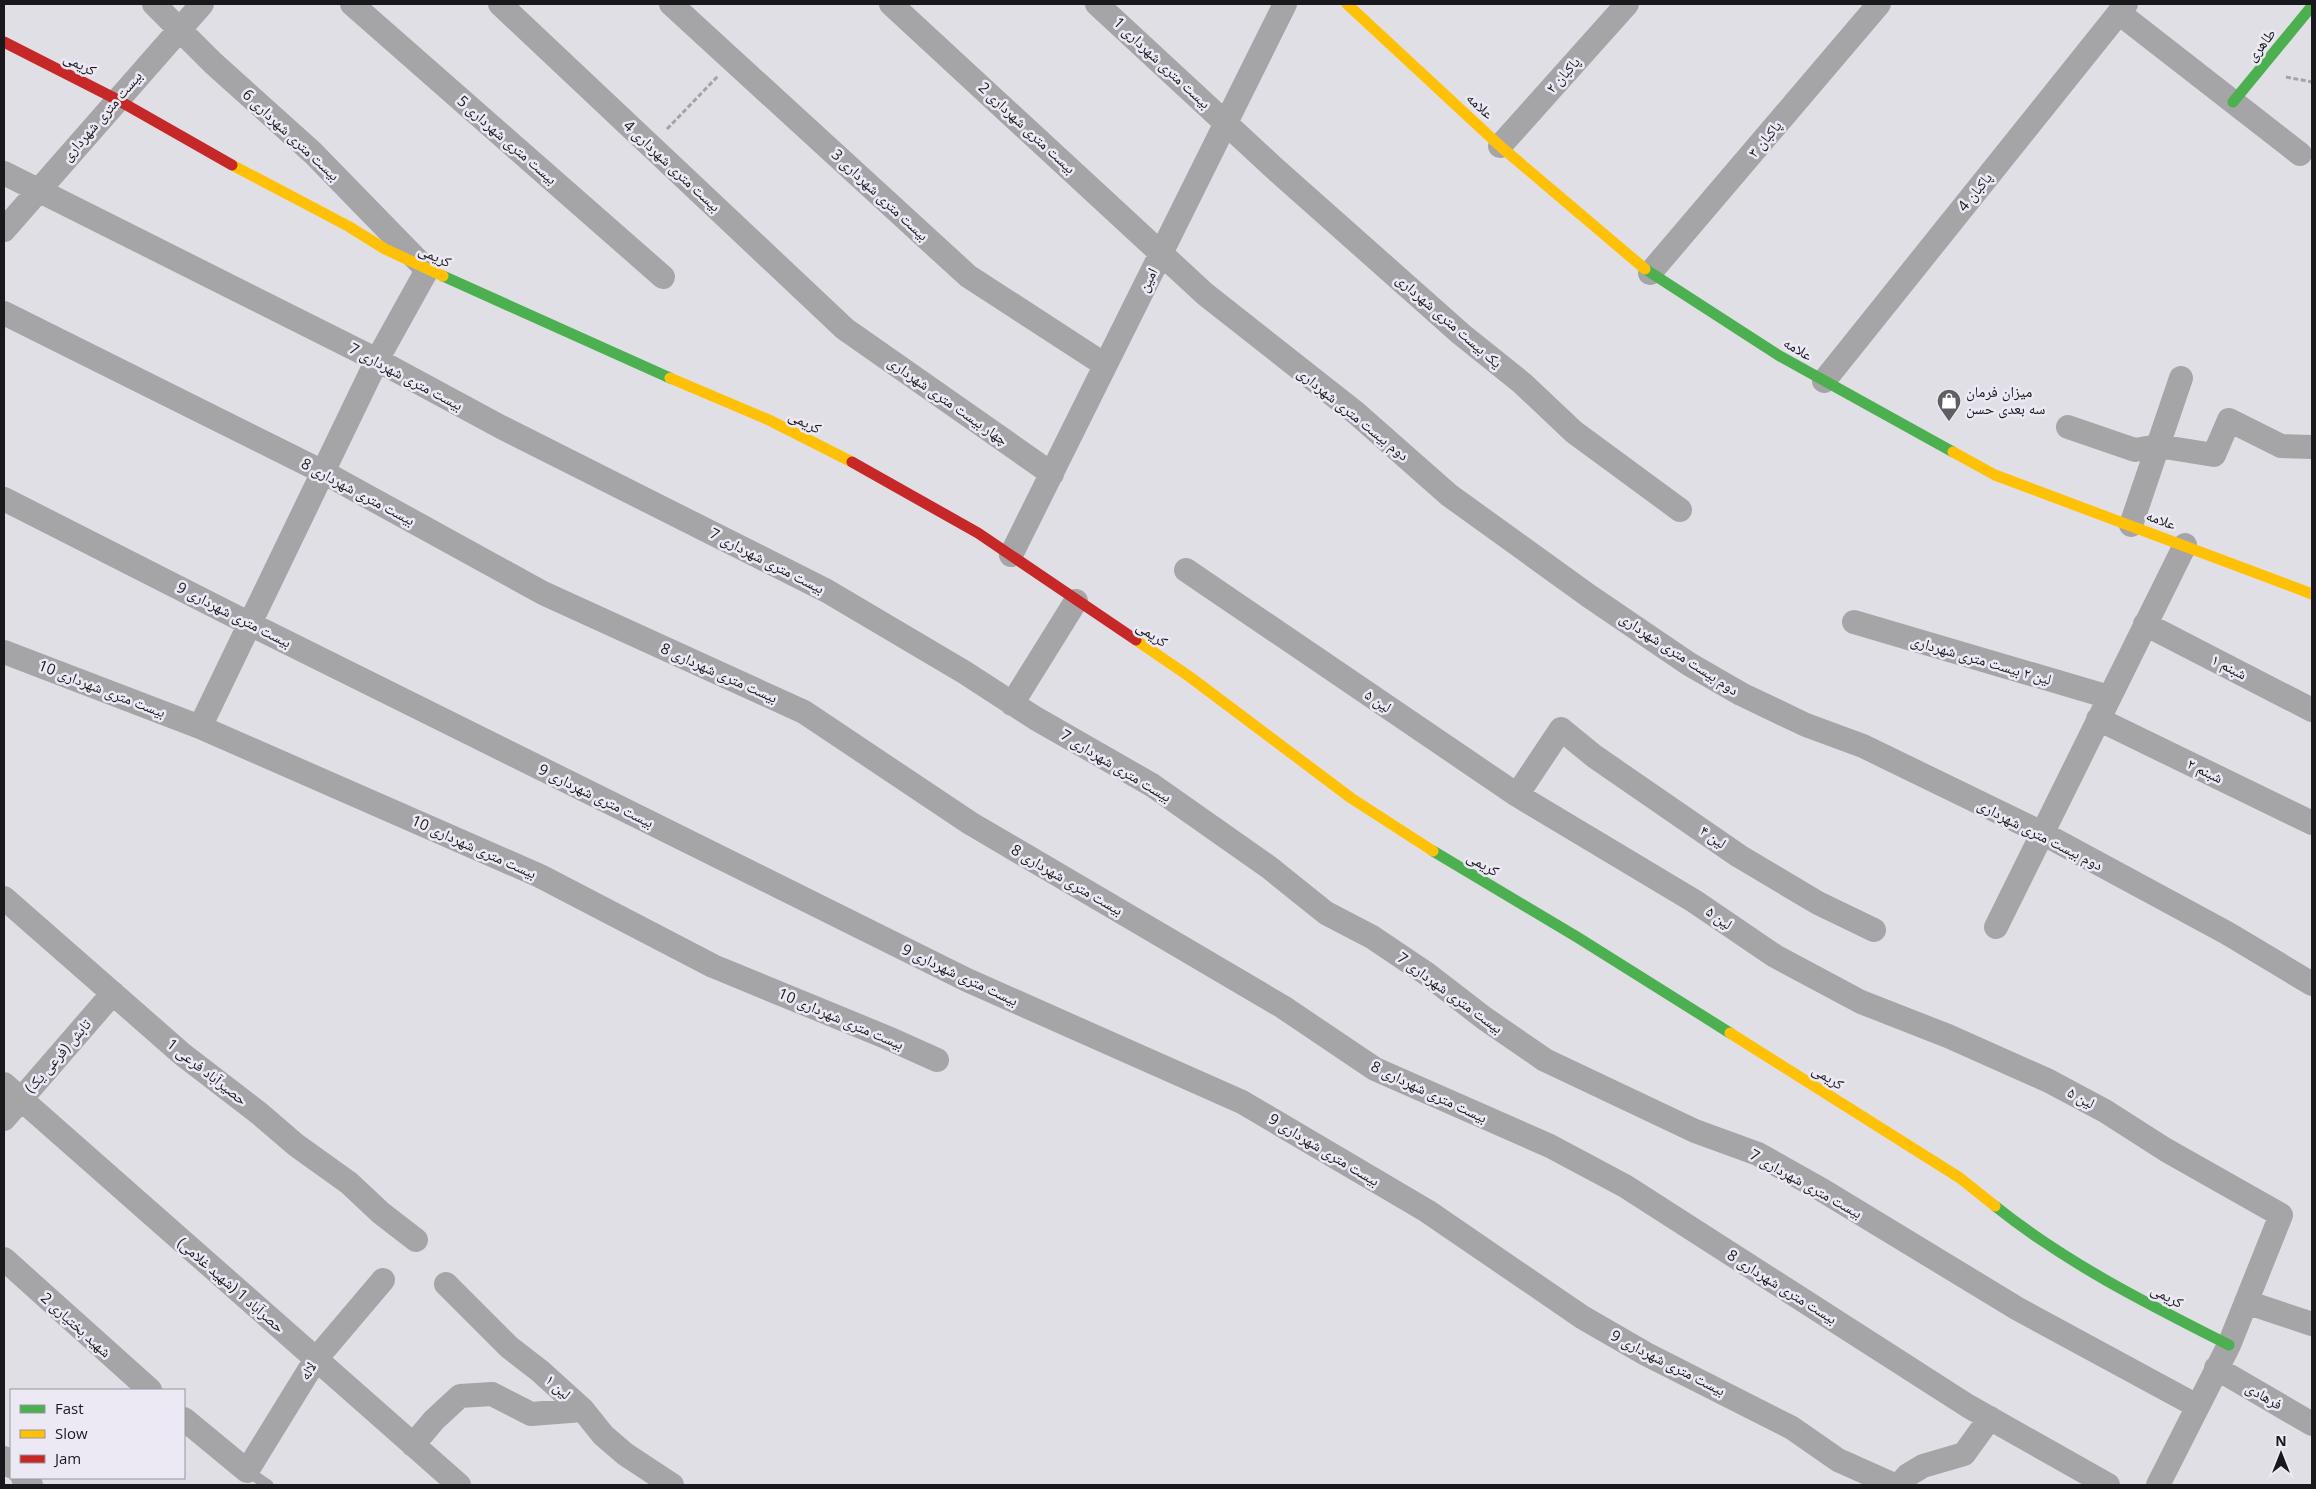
<svg xmlns="http://www.w3.org/2000/svg" width="2316" height="1489" viewBox="0 0 2316 1489" font-family="'Open Sans','Noto Naskh Arabic',sans-serif">
<style>
.lines{fill:none;stroke-linecap:round;stroke-linejoin:round}
.path{stroke:#a4a4a7;stroke-width:3;stroke-dasharray:5 2.5;stroke-linecap:butt}
.lane{stroke:#a5a5a7;stroke-width:11}
.street{stroke:#a5a5a7;stroke-width:24}
.fast{stroke:#4caf50;stroke-width:11}
.slow{stroke:#ffc107;stroke-width:11}
.jam{stroke:#c62828;stroke-width:11}
.labels{text-anchor:middle;stroke-width:5;stroke-linejoin:round;paint-order:stroke}
.street-label{font-size:15px;fill:#19181c;stroke:#ece9f5}
.poi-label{font-size:15px;fill:#19181c;stroke:#ece9f5;text-anchor:start}
</style>
<rect width="100%" height="100%" fill="#e0dfe5"/>
<g class="lines">
<path class="path" d="M2286 77 2312 82
M667 129 718 76"/>
<path class="lane" d="M247 1471 268 1485"/>
<path class="street" d="M154 4 213 63 313 153 427 270 377 360 200 727
M352 4 663 277
M500 4 845 329 1052 474
M671 4 968 276 1105 365
M891 4 1205 294 1356 413 1449 495 1589 596 1689 664 1741 694 1806 725 1863 746 2042 833 2227 933 2312 984
M1097 4 1273 167 1461 334 1522 383 1574 432 1680 510
M2119 13 2300 154
M1500 146 1627 4
M4 173 377 360 501 427 827 591 964 672 1035 718 1152 785 1270 868 1326 913 1372 937 1427 974 1484 1018 1545 1060 1695 1131 1758 1154 1822 1190 2018 1309 2197 1406
M4 230 202 4
M1650 273 1879 4
M4 313 323 472 543 593 804 712 970 823 1283 1007 1375 1069 1550 1146 1625 1186 1968 1406 2108 1485
M1824 381 2126 4
M2068 427 2135 450 2158 446 2214 455 2229 420 2281 446 2312 447
M4 499 250 624 967 980 1242 1102 1427 1211 1582 1317 1646 1354 1792 1428 1838 1460 1894 1485
M2131 525 2181 378
M1011 555 1285 4
M1186 570 1517 795 1694 901 1775 956 1861 1002 1948 1036 2049 1081 2105 1111 2166 1150 2281 1215 2229 1345 2158 1485
M1854 622 2109 697
M2145 624 2312 710
M4 652 200 727 540 876 713 966 888 1038 937 1060
M1012 704 1076 601
M2098 719 2312 823
M1517 795 1561 729 1594 756 1739 856 1818 903 1874 930
M4 898 182 1054 260 1114 296 1145 349 1183 381 1213 416 1240
M1996 927 2185 545
M4 1084 459 1485
M4 1119 113 993
M4 1259 150 1390
M446 1284 509 1347 540 1371 583 1410 603 1435 625 1454 672 1485
M2246 1302 2312 1324
M2216 1368 2312 1424
M184 1419 247 1471 316 1359 383 1280
M413 1445 434 1420 460 1396 492 1394 531 1414 583 1410
M4 1458 11 1466
M23 1478 31 1485
M1899 1485 1908 1475 1923 1466 1964 1454 1990 1418"/>
<path class="fast" d="M2233 102 2312 6
M1645 269 1778 355 1953 452
M443 276 670 378
M1433 851 1577 937 1730 1033
M1995 1206C2066 1263 2148 1304 2229 1345"/>
<path class="slow" d="M1347 4 1500 146 1645 269
M232 165 348 226 385 249 443 276
M670 378 769 420 852 462
M1953 452 1995 475 2312 594
M1136 640 1190 677 1351 798 1433 851
M1730 1033 1960 1178 1995 1206"/>
<path class="jam" d="M4 42 116 99 232 165
M852 462 978 533 1136 640"/>
</g>
<defs>
<symbol id="shop-pin" viewBox="-11 -11 22 30"><path d="M0 17L-7.5 6A9.5 9.5 0 1 1 7.5 6Z" fill="#5f5e62" stroke="#ece9f5"/><path d="M-5-2.5h2.3a2.7 3.5 0 0 1 5.4 0H5L5.5 6h-11ZM-1.5-2.5h3a1.5 2.3 0 0 0-3 0Z" fill="#fff"/></symbol>
</defs>
<g fill-rule="evenodd">
<use href="#shop-pin" x="1935" y="387" width="28" height="38"/>
</g>
<g class="labels">
<g class="street-label">
<text transform="translate(2261 45) rotate(-51)" y="5">طاهری</text>
<text transform="translate(1162 63) rotate(43)" y="5">بیست متری شهرداری 1</text>
<text transform="translate(80 64) rotate(27)" y="5">کریمی</text>
<text transform="translate(1563 75) rotate(-48)" y="5">پاکبان ۲</text>
<text transform="translate(1480 106) rotate(43)" y="5">علامه</text>
<text transform="translate(102 116) rotate(-49)" y="5">بیست متری شهرداری</text>
<text transform="translate(1027 128) rotate(43)" y="5">بیست متری شهرداری 2</text>
<text transform="translate(291 135) rotate(43)" y="5">بیست متری شهرداری 6</text>
<text transform="translate(1765 139) rotate(-50)" y="5">پاکبان ۳</text>
<text transform="translate(507 140) rotate(41)" y="5">بیست متری شهرداری 5</text>
<text transform="translate(672 166) rotate(43)" y="5">بیست متری شهرداری 4</text>
<text transform="translate(1975 192) rotate(-51)" y="5">پاکبان 4</text>
<text transform="translate(880 195) rotate(43)" y="5">بیست متری شهرداری 3</text>
<text transform="translate(435 256) rotate(25)" y="5">کریمی</text>
<text transform="translate(1148 280) rotate(-63)" y="5">امین</text>
<text transform="translate(1449 321) rotate(41)" y="5">یک بیست متری شهرداری</text>
<text transform="translate(1798 349) rotate(30)" y="5">علامه</text>
<text transform="translate(406 377) rotate(28)" y="5">بیست متری شهرداری 7</text>
<text transform="translate(948 401) rotate(35)" y="5">چهار بیست متری شهرداری</text>
<text transform="translate(1353 414) rotate(39)" y="5">دوم بیست متری شهرداری</text>
<text transform="translate(805 422) rotate(27)" y="5">کریمی</text>
<text transform="translate(358 492) rotate(28)" y="5">بیست متری شهرداری 8</text>
<text transform="translate(2161 520) rotate(20)" y="5">علامه</text>
<text transform="translate(767 561) rotate(27)" y="5">بیست متری شهرداری 7</text>
<text transform="translate(234 615) rotate(27)" y="5">بیست متری شهرداری 9</text>
<text transform="translate(1152 634) rotate(34)" y="5">کریمی</text>
<text transform="translate(1679 654) rotate(33)" y="5">دوم بیست متری شهرداری</text>
<text transform="translate(1981 660) rotate(16)" y="5">لین ۲ بیست متری شهرداری</text>
<text transform="translate(2229 667) rotate(27)" y="5">شبنم ۱</text>
<text transform="translate(719 673) rotate(24)" y="5">بیست متری شهرداری 8</text>
<text transform="translate(102 689) rotate(21)" y="5">بیست متری شهرداری 10</text>
<text transform="translate(1378 701) rotate(34)" y="5">لین ۵</text>
<text transform="translate(1116 766) rotate(31)" y="5">بیست متری شهرداری 7</text>
<text transform="translate(2205 771) rotate(26)" y="5">شبنم ۲</text>
<text transform="translate(596 796) rotate(26)" y="5">بیست متری شهرداری 9</text>
<text transform="translate(2040 835) rotate(27)" y="5">دوم بیست متری شهرداری</text>
<text transform="translate(1713 837) rotate(35)" y="5">لین ۴</text>
<text transform="translate(474 847) rotate(24)" y="5">بیست متری شهرداری 10</text>
<text transform="translate(1483 864) rotate(30)" y="5">کریمی</text>
<text transform="translate(1067 880) rotate(30)" y="5">بیست متری شهرداری 8</text>
<text transform="translate(1719 918) rotate(35)" y="5">لین ۵</text>
<text transform="translate(960 975) rotate(25)" y="5">بیست متری شهرداری 9</text>
<text transform="translate(1450 993) rotate(36)" y="5">بیست متری شهرداری 7</text>
<text transform="translate(841 1019) rotate(23)" y="5">بیست متری شهرداری 10</text>
<text transform="translate(58 1056) rotate(-49)" y="5">تابش (فرعی یک)</text>
<text transform="translate(207 1072) rotate(38)" y="5">حصیرآباد فرعی 1</text>
<text transform="translate(1828 1077) rotate(32)" y="5">کریمی</text>
<text transform="translate(1429 1092) rotate(25)" y="5">بیست متری شهرداری 8</text>
<text transform="translate(2081 1098) rotate(28)" y="5">لین ۵</text>
<text transform="translate(1324 1150) rotate(31)" y="5">بیست متری شهرداری 9</text>
<text transform="translate(1806 1184) rotate(29)" y="5">بیست متری شهرداری 7</text>
<text transform="translate(231 1285) rotate(41)" y="5">حصرآباد 1 (شهید غلامی)</text>
<text transform="translate(1782 1287) rotate(32)" y="5">بیست متری شهرداری 8</text>
<text transform="translate(2167 1296) rotate(28)" y="5">کریمی</text>
<text transform="translate(76 1325) rotate(42)" y="5">شهید بختیاری 2</text>
<text transform="translate(1668 1363) rotate(27)" y="5">بیست متری شهرداری 9</text>
<text transform="translate(308 1371) rotate(-58)" y="5">لاله</text>
<text transform="translate(558 1387) rotate(42)" y="5">لین ۱</text>
<text transform="translate(2264 1396) rotate(30)" y="5">فرهادی</text>
</g>
<g class="poi-label">
<text x="1966" y="397">میزان فرمان<tspan x="1966" dy="17">سه بعدی حسن</tspan></text>
</g>
</g>
<rect width="2316" height="1489" fill="none" stroke="#19181c" stroke-width="10"/>
<rect x="10" y="1389" width="175" height="90" fill="#ece9f5" stroke="#98959e"/>
<rect x="20" y="1405" width="25" height="8" fill="#4caf50" stroke="#98959e"/>
<text x="55" y="1414" font-size="15" fill="#19181c">Fast</text>
<rect x="20" y="1430" width="25" height="8" fill="#ffc107" stroke="#98959e"/>
<text x="55" y="1439" font-size="15" fill="#19181c">Slow</text>
<rect x="20" y="1455" width="25" height="8" fill="#c62828" stroke="#98959e"/>
<text x="55" y="1464" font-size="15" fill="#19181c">Jam</text>
<g transform="translate(2281 1454)" stroke="#ece9f5" stroke-width="4" paint-order="stroke">
<path d="M0-4L9 19L0 12L-9 19Z" fill="#19181c"/>
<text y="-8" font-size="14" font-weight="bold" text-anchor="middle" fill="#19181c">N</text>
</g>
</svg>
